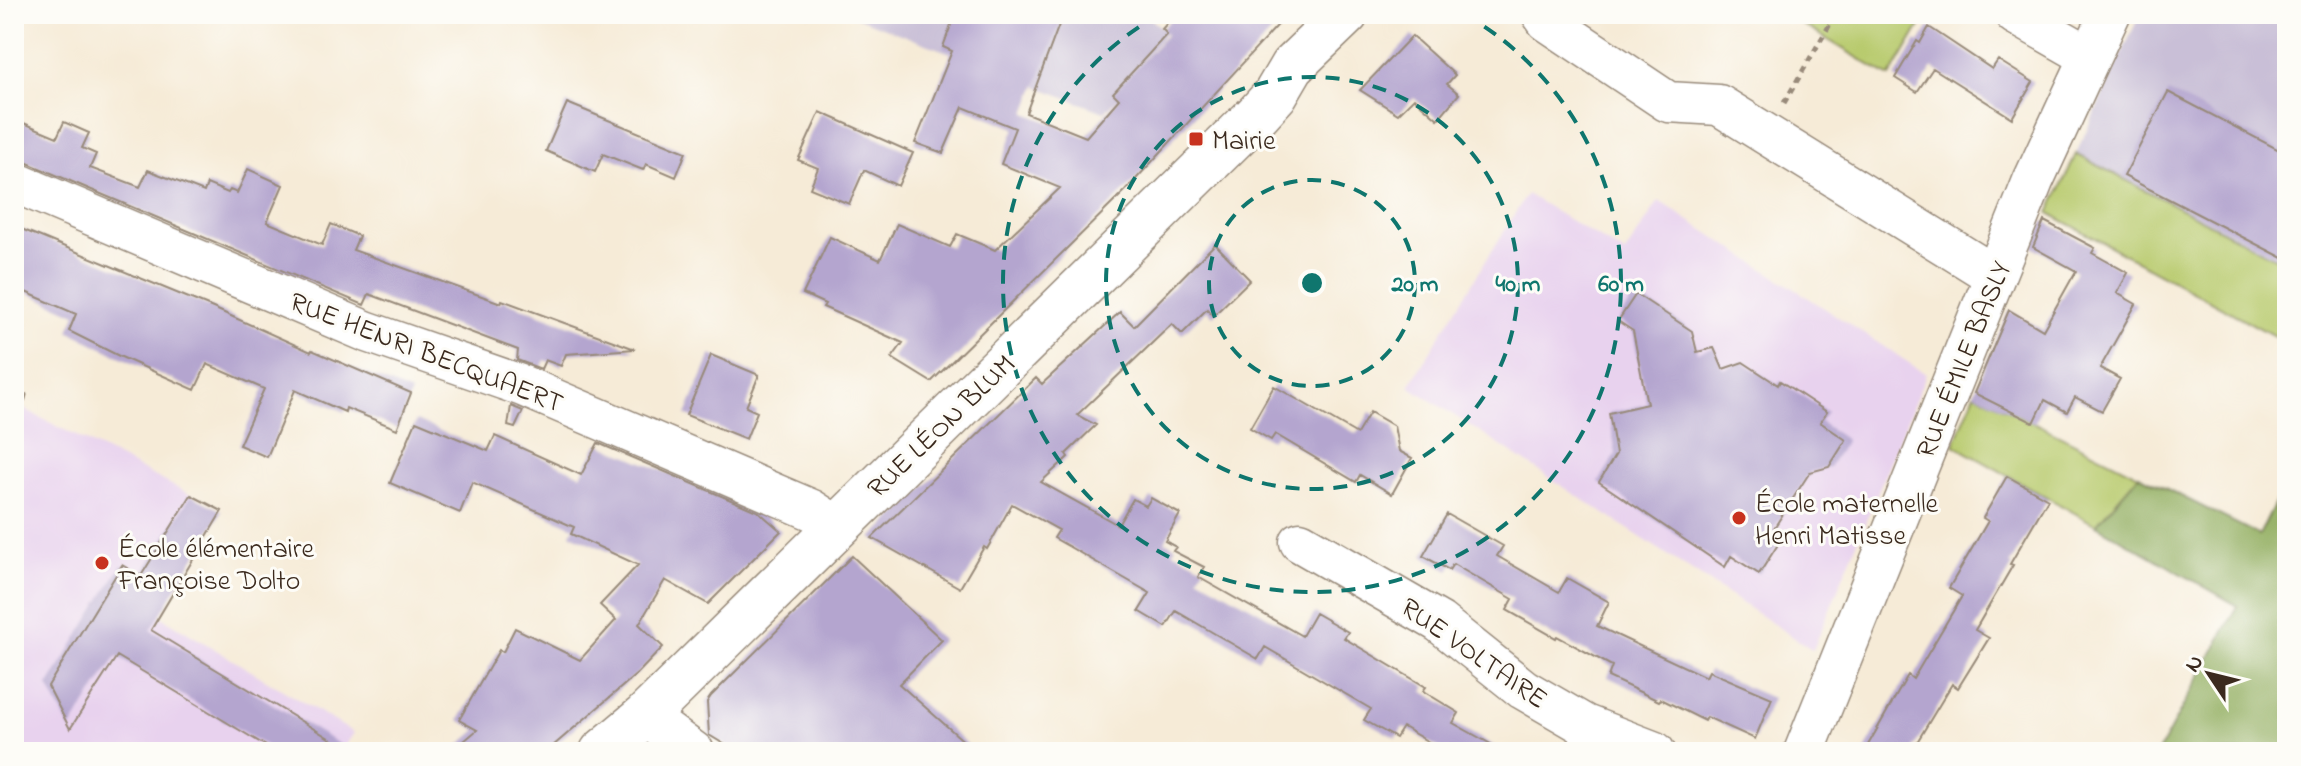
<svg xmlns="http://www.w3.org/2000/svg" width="2301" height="766" viewBox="0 0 2301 766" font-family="'Indie Flower',sans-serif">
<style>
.built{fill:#e8d2ee}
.industrial{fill:#c9bfd7}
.green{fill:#b8ca6d;stroke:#7a7a46;stroke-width:2}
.forest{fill:#92ae60;stroke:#666c3f;stroke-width:2}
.building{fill:#b4a5cf}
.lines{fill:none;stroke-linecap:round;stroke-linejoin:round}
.minor-casing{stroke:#988a7a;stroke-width:43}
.tertiary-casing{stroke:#988a7a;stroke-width:47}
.path{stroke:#988a7a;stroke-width:5;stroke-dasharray:6 6;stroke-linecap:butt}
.minor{stroke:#fff;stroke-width:40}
.tertiary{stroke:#fff;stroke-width:44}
.ring{fill:none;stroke:#0f766e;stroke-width:4;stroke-dasharray:14 10}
.poi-dot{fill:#c8321e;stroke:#fdfcf7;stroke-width:3}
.labels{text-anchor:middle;stroke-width:6;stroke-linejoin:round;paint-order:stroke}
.poi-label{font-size:28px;fill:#3b2a1e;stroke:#fdfcf7;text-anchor:start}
.street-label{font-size:28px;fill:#3b2a1e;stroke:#fdfcf7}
.centre{fill:#0f766e;stroke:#fdfcf7;stroke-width:4}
.ring-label{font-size:24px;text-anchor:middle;font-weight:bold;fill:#0f766e;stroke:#fdfcf7;stroke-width:6;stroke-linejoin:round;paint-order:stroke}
</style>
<rect width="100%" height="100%" fill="#fdfcf7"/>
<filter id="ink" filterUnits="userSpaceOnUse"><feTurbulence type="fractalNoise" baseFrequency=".0125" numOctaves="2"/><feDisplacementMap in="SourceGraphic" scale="16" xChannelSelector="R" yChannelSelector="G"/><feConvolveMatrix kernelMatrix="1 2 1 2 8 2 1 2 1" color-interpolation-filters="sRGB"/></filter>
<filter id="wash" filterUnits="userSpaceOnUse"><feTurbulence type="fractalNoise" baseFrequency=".006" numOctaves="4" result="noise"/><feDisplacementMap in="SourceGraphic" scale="32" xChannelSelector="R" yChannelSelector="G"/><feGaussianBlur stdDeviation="1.8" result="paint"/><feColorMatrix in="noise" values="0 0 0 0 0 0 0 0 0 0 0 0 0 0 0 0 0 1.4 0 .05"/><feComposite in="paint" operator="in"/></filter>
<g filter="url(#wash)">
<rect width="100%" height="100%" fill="#f6ebd7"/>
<path class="built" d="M1527 194 1625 254 1659 201 1926 374 1813 650 1409 386Z
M14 404 220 510 160 616 354 733 341 752H14Z"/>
<path class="industrial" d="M848 14H1145L1167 32 1113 93 1119 98 1104 112Z
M2140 14H2270L2287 23V264L2076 154Z"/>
<path class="green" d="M1785 14H1927L1890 77Z
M2076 154 2287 264V343L2049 213Z
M1975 393 2139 475 2096 525 1954 445Z"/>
<path class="forest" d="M2139 475 2259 535 2287 480V752H2158L2238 606 2096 525Z"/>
<g id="blocks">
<path class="building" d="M955 14H1063L1026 113 1086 137 1119 99 1113 93 1167 34 1162 29 1175 14H1288L1125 191 931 382 892 358 903 343 823 307 825 304 803 294 830 237 880 260 897 224 950 247 957 234 995 250 1060 188 1001 164 1015 128 963 107 943 153 915 143 952 51 943 47Z
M1929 27 1992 69 1998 60 2033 82 2012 118 1933 68 1917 92 1895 78 1917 41 1920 43Z
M1412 36 1455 75 1447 84 1459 94 1438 119 1414 98 1398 114 1360 90Z
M2168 92 2287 154V260L2124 176Z
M567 103 686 152 676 177 646 164 643 170 603 154 595 172 546 151Z
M820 112 913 153 898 186 864 170 849 204 810 188 818 168 798 160Z
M14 119 57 137 64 122 89 133 82 148 96 154 90 168 140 187 148 170 204 192 207 184 228 193 230 190 237 193 248 169 283 185 267 222 322 245 331 224 359 236 353 250 501 303 502 300 635 349 566 354 561 366 545 360 541 369 517 360 518 350 369 294 364 305 23 161 14 159Z
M2044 221 2095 248 2092 253 2128 273 2117 293 2136 304 2100 368 2120 379 2102 411 2075 397 2067 412 2045 400 2034 423 1974 393 2009 310 2043 330 2076 271 2033 247Z
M14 226 213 308 311 352 312 350 411 393 397 429 346 408 345 412 295 390 267 457 239 445 264 389 207 364 195 390 119 356 69 331 76 314 14 287Z
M1215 244 1250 280 1213 316 1207 309 1182 334 1172 324 1077 415 1096 425 1066 454 1068 457 1041 482 1118 525 1133 499 1146 506 1151 498 1180 514 1165 541 1176 547 1173 551 1204 567 1198 577 1302 636 1315 613 1348 632 1344 638 1426 687 1423 691 1459 713 1453 723 1505 752H1446L1403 727 1396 738 1364 720 1371 709 1265 647 1258 659 1176 611 1166 627 1139 611 1150 593 1054 538 1059 530 1012 504 987 549 984 547 960 588 872 538 1036 378 1042 384 1120 312 1134 326Z
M1636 294 1692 331 1697 352 1714 348 1723 369 1743 362 1778 385 1780 381 1827 412 1820 422 1846 440 1829 467 1810 472 1774 528 1777 546 1759 574 1731 556 1725 567 1599 482 1616 454 1609 413 1647 404 1633 331 1618 321Z
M711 355 759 375 746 407 757 412 746 439 686 415Z
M1274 386 1357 434 1370 412 1394 426 1399 451 1412 458 1392 494 1360 475 1356 482 1275 434 1271 440 1250 428Z
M511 406 523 411 515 428 508 426Z
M416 421 488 451 495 436 581 475 598 443 759 512 781 531 708 604 665 580 639 624 663 647 638 673 546 752H451L477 730 459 720 499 650 503 652 515 628 580 660 616 620 600 605 638 565 571 534 574 527 472 482 460 513 390 483Z
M2007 476 2048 499 2010 564 2013 565 1975 630 1989 638 1958 688 1952 684 1911 752H1864L1908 675 1913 679 1962 596 1949 588 1988 521 1983 518Z
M191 495 222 511 151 630 352 752H276L117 656 70 729 48 686 122 565 141 576Z
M1447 514 1503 546 1497 556 1559 592 1567 578 1609 602 1597 626 1706 677 1709 671 1772 698 1755 739 1707 717 1705 721 1661 699 1659 701 1608 677 1612 666 1557 636 1556 638 1507 610 1513 599 1453 564 1449 570 1423 556Z
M852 556 942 640 899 684 976 752H737L709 735 707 702 711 696Z"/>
</g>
</g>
<g filter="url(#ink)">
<use href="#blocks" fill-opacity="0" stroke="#988a7a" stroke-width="2"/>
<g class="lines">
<defs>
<path id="minor" d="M1542 14 1547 21 1668 102 1719 105 1995 276
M2015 14 2089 56
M14 182 365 331 523 386 812 510 837 526
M1300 542 1439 622 1523 689 1585 725 1655 752
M645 716 694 752
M1804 752 2033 181 2110 14"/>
<path id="tertiary" d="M602 752 645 716 1255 117 1275 95 1292 66 1346 14"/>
</defs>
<use href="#minor" class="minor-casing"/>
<use href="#tertiary" class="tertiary-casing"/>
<path class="path" d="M1784 103 1836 14
M14 390 25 395 23 402"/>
<use href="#minor" class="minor"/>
<use href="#tertiary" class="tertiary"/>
</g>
</g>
<g class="ring">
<circle cx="1312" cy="283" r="103"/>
<circle cx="1312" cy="283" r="206"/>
<path d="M1464 14A309 309 0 1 1 1160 14"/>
</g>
<g class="poi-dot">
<rect x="1188" y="131" width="16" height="16" rx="4"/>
<circle cx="1739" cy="518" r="8"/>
<circle cx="102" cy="563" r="8"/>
</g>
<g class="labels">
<g class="poi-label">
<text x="1212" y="149">Mairie</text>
<text x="1755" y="512">École maternelle<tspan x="1755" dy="32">Henri Matisse</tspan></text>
<text x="118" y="557">École élémentaire<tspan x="118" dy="32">Françoise Dolto</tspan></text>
</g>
<g class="street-label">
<text transform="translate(427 351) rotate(21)" y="10">RUE HENRI BECQUAERT</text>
<text transform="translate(1962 359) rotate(-68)" y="10">RUE ÉMILE BASLY</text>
<text transform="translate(940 425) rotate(-44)" y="10">RUE LÉON BLUM</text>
<text transform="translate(1475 652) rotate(35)" y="10">RUE VOLTAIRE</text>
</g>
</g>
<circle cx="1312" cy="283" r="12" class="centre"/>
<g class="ring-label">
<text x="1415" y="291">20 m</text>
<text x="1518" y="291">40 m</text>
<text x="1621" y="291">60 m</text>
</g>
<rect width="2301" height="766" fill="none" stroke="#fdfcf7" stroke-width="48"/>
<g transform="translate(2209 674) rotate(305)" stroke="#fdfcf7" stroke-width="6" paint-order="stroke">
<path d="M0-6L14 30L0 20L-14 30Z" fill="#3b2a1e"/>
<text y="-12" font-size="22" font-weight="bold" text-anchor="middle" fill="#3b2a1e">N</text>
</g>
</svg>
